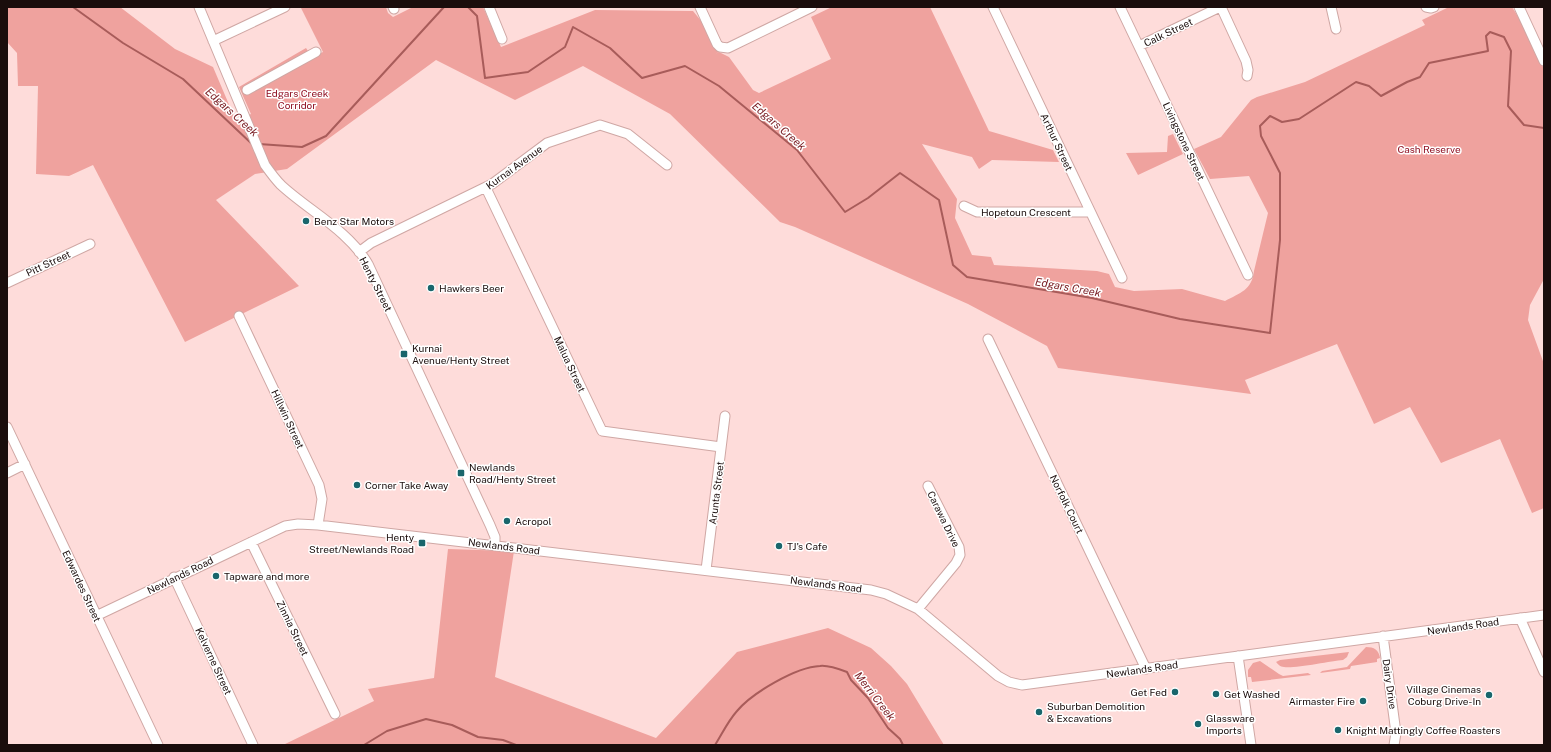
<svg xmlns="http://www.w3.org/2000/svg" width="1551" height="752" viewBox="0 0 1551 752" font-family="'Public Sans',sans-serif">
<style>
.green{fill:#efa29e}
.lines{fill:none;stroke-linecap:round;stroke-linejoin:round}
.stream{stroke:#a85c5a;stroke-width:2}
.minor-casing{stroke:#cfa7a4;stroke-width:11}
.minor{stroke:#fff;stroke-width:9}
.poi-dot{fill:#19666c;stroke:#fff;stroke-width:1.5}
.labels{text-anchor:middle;stroke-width:3;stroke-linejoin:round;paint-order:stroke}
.street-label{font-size:10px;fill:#1a0d0c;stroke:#fff}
.park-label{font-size:10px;fill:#8f0f21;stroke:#fff}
.poi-label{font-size:10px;fill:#1a0d0c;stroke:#fff;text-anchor:start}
.water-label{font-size:11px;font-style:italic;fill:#791c22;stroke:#fff}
</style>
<rect width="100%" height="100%" fill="#fedcda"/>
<path class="green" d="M7 7H120L175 49 213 67 236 121 251 114 239 87 306 48 312 57 323 52 301 8 303 7H386L388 13 393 17 413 7H483L501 47 595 10 693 11 724 49 715 54 719 52 729 57 753 90 759 93 831 59 811 17 832 7H930L989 131 1053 150 1059 162 992 160 979 169 972 157 922 144 957 199 955 218 972 255 991 257 994 265 1097 271 1109 274 1115 287 1134 291 1182 289 1225 301C1240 293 1252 290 1254 271L1268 213 1249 176 1210 179 1194 149 1221 137 1251 100 1257 97 1305 82 1425 25 1422 20 1449 7H1512L1524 26 1544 69V279L1530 305 1528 320 1544 364V508L1532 513 1500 439 1441 463 1410 407 1374 424 1337 344 1245 380 1251 394 1058 368 1047 346 968 304 795 227 780 222 670 114 583 66 515 100 436 60 287 169 255 174 216 200 299 286 185 342 93 165 69 176 36 174 38 86H18L17 53 7 42Z
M1173 134 1183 154 1138 175 1126 153 1167 152 1168 136Z
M448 549 514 551 495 677 656 738 737 652 828 628 871 648 891 666 907 684 944 745H283L374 701 368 689 434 678Z
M1366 647C1374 647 1379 650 1380 658L1377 659V662L1351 666 1350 669 1320 673 1322 671 1347 667Z
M1349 652 1347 657 1343 660C1331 661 1293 669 1284 667 1280 667 1278 664 1276 662L1280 660Z
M1260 661 1279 674 1283 676 1308 673 1311 675 1252 682 1251 677H1248V670L1253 663Z"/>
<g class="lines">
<path class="stream" d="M73 7 123 43 183 79 252 144
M468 7 477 16 485 78 528 72 565 47 573 27 610 48 642 78 685 66 719 86 797 150 845 212 868 198 900 173 939 200 953 265 967 277 1092 298 1180 319 1270 333 1280 240V173L1261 136 1260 126 1270 116 1282 122 1299 119 1356 82 1369 86 1381 96 1407 82 1420 77 1429 63 1488 51 1486 36 1490 32 1504 37 1511 51 1508 106 1524 125 1544 128
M259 144 302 147 326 136 444 7
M364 745 387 731 426 719 452 725 478 737 503 740 516 745
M715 745C722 734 728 721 737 711 752 693 796 667 820 666 828 665 839 669 847 672L851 680 868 698 888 728 900 739 903 745"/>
<defs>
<path id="minor" d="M199 7 265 165C270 172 275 179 281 185 309 211 348 230 368 264L490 525 495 537V545
M393 7 394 9
M489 7 502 39
M700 7 717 44 720 47 728 48 812 7
M993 7 1122 278
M1120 7 1248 275
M1221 7 1246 61 1248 70 1247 76
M1331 7 1336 29
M1426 7 1431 8 1434 7
M1519 7 1544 61
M213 41 285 7
M1139 46 1220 7
M247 90 316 52
M486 188 602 431 721 447
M964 206 977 212H1090
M359 252 371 243 492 184 547 143 600 125 628 134 667 165
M7 283 90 244
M239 316 319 485 322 499 318 525
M988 339 1146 669
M7 427 158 745
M7 473 25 464
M251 542 335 714
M706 570 725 416
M174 577 253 745
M918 609 956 563 960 555 959 547 928 486
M96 616 285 526 298 524 318 525 871 590 886 594 918 609 998 676 1009 682 1022 685 1544 615
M1520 618 1544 672
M1383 636 1396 733 1394 745
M1238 656 1251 745"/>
</defs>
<use href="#minor" class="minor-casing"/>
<use href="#minor" class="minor"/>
</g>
<g class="poi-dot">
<circle cx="306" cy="221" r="4"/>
<circle cx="431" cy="288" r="4"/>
<rect x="400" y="350" width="8" height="8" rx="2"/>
<rect x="457" y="469" width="8" height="8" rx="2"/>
<circle cx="357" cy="485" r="4"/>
<circle cx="507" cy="521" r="4"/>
<rect x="418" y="539" width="8" height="8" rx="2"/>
<circle cx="779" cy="546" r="4"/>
<circle cx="216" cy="576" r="4"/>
<circle cx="1175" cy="692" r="4"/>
<circle cx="1216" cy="694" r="4"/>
<circle cx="1489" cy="695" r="4"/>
<circle cx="1363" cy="701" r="4"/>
<circle cx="1039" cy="712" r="4"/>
<circle cx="1198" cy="724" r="4"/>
<circle cx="1338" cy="730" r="4"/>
</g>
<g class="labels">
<g class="street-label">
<text transform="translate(1168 32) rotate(-26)" y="4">Calk Street</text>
<text transform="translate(1184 141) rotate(65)" y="4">Livingstone Street</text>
<text transform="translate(1057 142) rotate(65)" y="4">Arthur Street</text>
<text transform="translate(514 167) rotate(-36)" y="4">Kurnai Avenue</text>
<text x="1026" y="216">Hopetoun Crescent</text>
<text transform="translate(48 263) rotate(-25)" y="4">Pitt Street</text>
<text transform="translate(376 284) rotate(63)" y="4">Henty Street</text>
<text transform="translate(570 364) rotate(65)" y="4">Malua Street</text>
<text transform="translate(288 419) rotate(65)" y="4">Hillwin Street</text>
<text transform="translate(716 493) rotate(-83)" y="4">Arunta Street</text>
<text transform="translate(1067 504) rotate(64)" y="4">Norfolk Court</text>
<text transform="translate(944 519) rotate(64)" y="4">Carawa Drive</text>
<text transform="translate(504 546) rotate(7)" y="4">Newlands Road</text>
<text transform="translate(180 575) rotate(-26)" y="4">Newlands Road</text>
<text transform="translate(826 584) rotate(7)" y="4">Newlands Road</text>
<text transform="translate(82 586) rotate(65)" y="4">Edwardes Street</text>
<text transform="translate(1463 626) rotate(-8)" y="4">Newlands Road</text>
<text transform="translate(293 628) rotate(64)" y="4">Zinnia Street</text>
<text transform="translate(214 661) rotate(65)" y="4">Kelverne Street</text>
<text transform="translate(1142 669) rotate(-8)" y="4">Newlands Road</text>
<text transform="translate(1390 684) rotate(82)" y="4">Dairy Drive</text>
</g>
<g class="park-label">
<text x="297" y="97">Edgars Creek<tspan x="297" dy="12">Corridor</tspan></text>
<text x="1429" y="153">Cash Reserve</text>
</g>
<g class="poi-label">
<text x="314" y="225">Benz Star Motors</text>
<text x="439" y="292">Hawkers Beer</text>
<text x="412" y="352">Kurnai<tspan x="412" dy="12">Avenue/Henty Street</tspan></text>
<text x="469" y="471">Newlands<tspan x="469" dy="12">Road/Henty Street</tspan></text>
<text x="365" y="489">Corner Take Away</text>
<text x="515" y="525">Acropol</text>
<text x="414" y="541" text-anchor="end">Henty<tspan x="414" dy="12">Street/Newlands Road</tspan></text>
<text x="787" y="550">TJ's Cafe</text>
<text x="224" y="580">Tapware and more</text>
<text x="1481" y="693" text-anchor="end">Village Cinemas<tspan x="1481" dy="12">Coburg Drive-In</tspan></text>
<text x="1167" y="696" text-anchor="end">Get Fed</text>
<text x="1224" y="698">Get Washed</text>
<text x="1355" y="705" text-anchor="end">Airmaster Fire</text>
<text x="1047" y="710">Suburban Demolition<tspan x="1047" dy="12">&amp; Excavations</tspan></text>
<text x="1206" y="722">Glassware<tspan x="1206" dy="12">Imports</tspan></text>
<text x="1346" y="734">Knight Mattingly Coffee Roasters</text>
</g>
<g class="water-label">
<text transform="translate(232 112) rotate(42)" y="4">Edgars Creek</text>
<text transform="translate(779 126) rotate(41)" y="4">Edgars Creek</text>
<text transform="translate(1068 287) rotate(10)" y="4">Edgars Creek</text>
<text transform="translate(875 696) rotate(52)" y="4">Merri Creek</text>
</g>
</g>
<rect width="1551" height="752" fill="none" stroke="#1a0d0c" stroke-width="16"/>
</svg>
